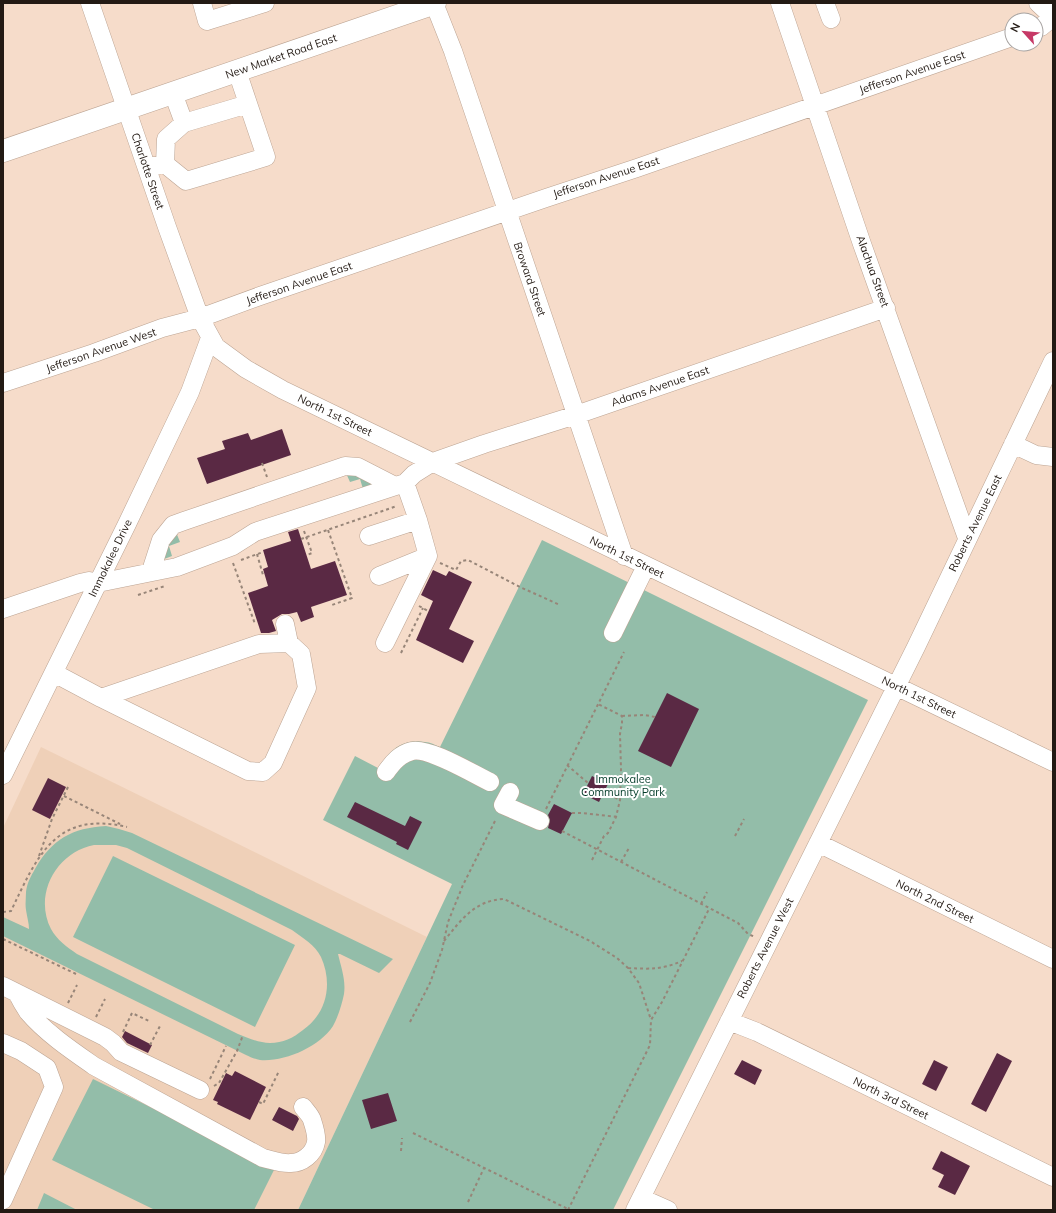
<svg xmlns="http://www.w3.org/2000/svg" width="1056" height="1213" viewBox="0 0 1056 1213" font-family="Mulish,sans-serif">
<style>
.built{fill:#efd0b8}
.green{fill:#93bda9;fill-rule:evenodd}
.building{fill:#5a2944}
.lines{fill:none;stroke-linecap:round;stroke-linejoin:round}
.minor-casing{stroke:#bca493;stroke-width:19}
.major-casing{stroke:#bca493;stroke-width:23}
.path{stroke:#978578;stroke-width:2;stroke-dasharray:3 3;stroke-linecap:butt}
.minor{stroke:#fff;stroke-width:18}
.major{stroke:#fff;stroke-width:22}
.labels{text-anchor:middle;stroke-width:4;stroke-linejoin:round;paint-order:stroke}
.street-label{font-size:11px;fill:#231a14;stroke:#fff}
.park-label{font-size:11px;fill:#023b28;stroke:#fff}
</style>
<rect width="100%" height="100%" fill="#f6dcca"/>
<path class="built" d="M41 747 427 937 298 1210H3V828Z"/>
<path class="green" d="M345 471 379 484 363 489 360 479 350 482Z
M176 532 180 542 169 546 172 556 159 561Z
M542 540 868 700 613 1210H298L452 884 323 820 355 756 378 768C390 750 402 738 425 742 430 742 435 745 440 747Z
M106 826 119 829 132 833 393 959 379 973 340 954H338C341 967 346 980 344 994 342 1004 338 1017 333 1026 319 1047 285 1062 260 1060 255 1059 250 1057 246 1055L3 936V917L29 929C29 923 27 917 26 910 25 904 26 898 26 892 27 883 31 876 35 869 52 839 72 828 106 826ZM94 845H116L127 848 292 930C303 938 315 945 321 957 333 984 327 1013 303 1030 293 1038 283 1043 270 1043 259 1043 248 1038 238 1034L77 954C67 947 57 940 51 929 33 894 57 852 94 845Z
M113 856 295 945 255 1027 73 937Z
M93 1079 275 1168 254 1210H155L52 1160Z
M44 1193 77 1210H37Z"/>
<path class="building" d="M282 429 291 455 207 484 197 458 225 449 222 441 248 433 251 440Z
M298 529 311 569 335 561 347 595 311 607 314 617 301 622 297 612 289 614H282L272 620 276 631 269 633H261L248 593 268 586 263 569 268 567 263 550 291 541 288 532Z
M433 570 446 576 449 571 472 582 449 629 474 641 463 663 416 640 433 601 421 595Z
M667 693 699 709 671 767 638 751Z
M592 776 608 784 599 802 583 794Z
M48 778 66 787 50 819 32 810Z
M355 802 405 826 410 816 422 822 408 850 396 844 397 842 347 817Z
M554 804 572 813 561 834 548 828 550 820 548 815Z
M125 1031 152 1045 148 1053 127 1043 122 1037Z
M997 1053 1012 1061 986 1112 971 1104Z
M742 1060 762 1070 755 1085 734 1074Z
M934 1060 948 1067 936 1091 922 1084Z
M235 1071 266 1087 250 1120 217 1104 218 1102 213 1100 226 1073 232 1076Z
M388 1093 397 1121 371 1129 362 1100Z
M279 1107 297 1116 299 1119 293 1131 272 1120Z
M941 1151 970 1166 955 1195 938 1187 944 1175 932 1169Z"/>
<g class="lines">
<defs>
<path id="minor" d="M90 3 167 227 200 318 216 347 246 369 283 390 1053 762
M202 3 207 21 265 3
M434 3 453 51 624 556
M780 3 862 244 967 538
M825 3 831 19
M1038 3 1053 17
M1036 29 1041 27 1053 17
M173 93 184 123 248 104
M165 164 166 139 184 123
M147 167 165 164 186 181 266 157 237 71
M3 383 94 353 162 328 200 318 260 296 546 198 637 168 1012 37
M1013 444 1036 455 1053 457
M369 536 418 520 405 483
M151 571 161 540 173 525 184 521 345 466 358 467 395 486
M379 576 428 556 418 520
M3 609 80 583 89 581 98 583 177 567 233 546 255 532 405 483 414 474 433 462 484 444 576 415 886 308
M285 624 289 643
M613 633 646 566
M385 643 428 556
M54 673 101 698 259 644 289 643 301 654 307 688 273 763 263 772 248 771 101 698
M386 772C393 762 400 754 412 751 429 747 473 774 490 782
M3 775 127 524 190 392 210 338
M510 792 503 805 540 821
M818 843 1053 959
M3 986 105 1037 113 1043 121 1052 200 1090
M17 993C20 999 24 1006 28 1012 46 1033 71 1050 94 1066L263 1158C272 1160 282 1164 291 1163 302 1163 314 1154 316 1142 317 1136 314 1126 312 1120 311 1116 306 1111 303 1107
M729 1021 757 1032 1053 1177
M3 1043 21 1051 47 1068 54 1087 3 1200
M641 1198 668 1210
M635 1210 916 647 1053 361"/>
<path id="major" d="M3 151 435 3"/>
</defs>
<use href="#minor" class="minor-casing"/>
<use href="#major" class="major-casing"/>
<path class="path" d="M262 463 267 477
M328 530 352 598 332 605
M304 531 312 553 307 555
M301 539 397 506
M257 554 263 575H265
M241 560 263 552
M233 563 255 624
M440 563 456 570 461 561 468 560 520 587 560 605
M138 595 165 586
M419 606 428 611
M401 653 423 608
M622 716 645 715 655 717
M567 765 588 783
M604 792 620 800
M64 796 120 824
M546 809 624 652
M572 813H582L618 817
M562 831 738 923 748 934 755 937
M735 836 744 819
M39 856 52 819 68 787
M592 860 604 836 608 833 616 817 620 800 621 769 620 734 622 723V716L598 704
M621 862 629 848
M701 904 707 892
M3 912 11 911C37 857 55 810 127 827
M3 939 76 974
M444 941C461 920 475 900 504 899L590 941 617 958 628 968 639 983 651 1020
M628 968C651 969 661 970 682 961
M68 1003 77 985
M96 1017 105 999
M410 1022 430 983 442 950 448 922 463 885 496 819
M123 1032 132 1013 149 1021
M150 1045 160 1026
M210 1079 226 1046
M214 1086 219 1083 237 1051 243 1035
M259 1102 263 1104 279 1071
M413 1133 570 1210
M401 1151 402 1138
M468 1202 484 1168
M568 1210 650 1045 651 1020 662 1002 709 909"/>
<use href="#minor" class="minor"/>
<use href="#major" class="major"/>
</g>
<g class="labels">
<g class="street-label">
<text transform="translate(281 56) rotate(-19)" y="4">New Market Road East</text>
<text transform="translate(912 72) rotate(-19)" y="4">Jefferson Avenue East</text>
<text transform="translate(148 171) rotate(71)" y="4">Charlotte Street</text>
<text transform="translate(606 177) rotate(-18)" y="4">Jefferson Avenue East</text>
<text transform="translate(873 271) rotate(70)" y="4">Alachua Street</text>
<text transform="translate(530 279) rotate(71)" y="4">Broward Street</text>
<text transform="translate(299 283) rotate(-19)" y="4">Jefferson Avenue East</text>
<text transform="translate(101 350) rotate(-19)" y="4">Jefferson Avenue West</text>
<text transform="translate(660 386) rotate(-19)" y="4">Adams Avenue East</text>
<text transform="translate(335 415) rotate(26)" y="4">North 1st Street</text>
<text transform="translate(975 523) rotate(-64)" y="4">Roberts Avenue East</text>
<text transform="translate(627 557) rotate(26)" y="4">North 1st Street</text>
<text transform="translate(110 558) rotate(-64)" y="4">Immokalee Drive</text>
<text transform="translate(919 697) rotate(26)" y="4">North 1st Street</text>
<text transform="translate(935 901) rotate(26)" y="4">North 2nd Street</text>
<text transform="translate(765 948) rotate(-63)" y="4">Roberts Avenue West</text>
<text transform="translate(891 1098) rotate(26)" y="4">North 3rd Street</text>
</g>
<g class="park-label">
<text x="623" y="783">Immokalee<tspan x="623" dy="13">Community Park</tspan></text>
</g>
</g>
<rect width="1056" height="1213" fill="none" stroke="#231a14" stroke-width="8"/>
<g transform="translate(1024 32) rotate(297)"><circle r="19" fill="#ffffff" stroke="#a7a3a1"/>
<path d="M0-3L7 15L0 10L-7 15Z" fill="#c63966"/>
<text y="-6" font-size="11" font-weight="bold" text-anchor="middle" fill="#231a14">N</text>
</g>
</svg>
